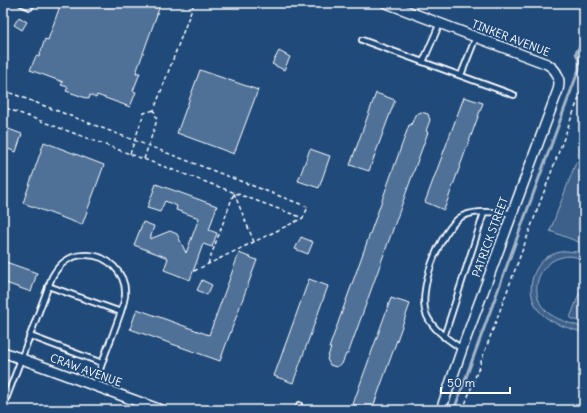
<svg xmlns="http://www.w3.org/2000/svg" width="587" height="413" viewBox="0 0 587 413" font-family="Delius,sans-serif">
<style>
.green{fill:#3c618b;stroke:#9eb0c5}
.lines{fill:none;stroke-linecap:round;stroke-linejoin:round}
.stream{stroke:#a3b5c8;stroke-width:3}
.building{fill:#507197;stroke:#fff}
.lane-casing{stroke:#fff;stroke-width:8}
.street-casing{stroke:#fff;stroke-width:12}
.path{stroke:#fff;stroke-width:1.5;stroke-dasharray:4 3;stroke-linecap:butt}
.lane{stroke:#1f4a7a;stroke-width:4.5}
.street{stroke:#1f4a7a;stroke-width:9}
.labels{text-anchor:middle;stroke-width:4;stroke-linejoin:round;paint-order:stroke}
.street-label{font-size:11px;fill:#fff;stroke:#1f4a7a}
</style>
<rect width="100%" height="100%" fill="#1f4a7a"/>
<filter id="ink" filterUnits="userSpaceOnUse"><feTurbulence type="fractalNoise" baseFrequency=".025" numOctaves="2"/><feDisplacementMap in="SourceGraphic" scale="8" xChannelSelector="R" yChannelSelector="G"/><feConvolveMatrix kernelMatrix="1 2 1 2 8 2 1 2 1" color-interpolation-filters="sRGB"/></filter>
<g filter="url(#ink)">
<path class="green" d="M576 162 584 165V244L550 231Z
M565 251 578 252 584 254V260C577 257 570 255 563 257 539 261 528 292 545 310 555 320 571 323 584 328V333C570 328 553 325 542 314 525 298 529 270 547 257 553 254 558 252 565 251Z
M584 281V323L570 318Z"/>
<g class="lines">
<path class="stream" d="M441 3H442
M454 410 579 69V61L576 53 584 39"/>
</g>
<path class="building" d="M61 3H161L136 73H140L133 91 136 92 130 107 97 95 96 98 90 95 89 99 66 91 68 87 61 85 63 82 30 70 36 56 39 57 45 39 48 40Z
M19 17 27 22 22 30 14 25Z
M279 51 290 57 284 70 272 64Z
M200 70 258 90 234 154 177 133Z
M376 93 395 100 369 171 350 165Z
M464 97 483 103 444 210 425 202Z
M421 112 428 114 430 120 426 131 428 132 348 354H346L342 364 336 367 330 365 327 359 331 348H329L409 125H411L415 115Z
M3 127 22 134 16 152 3 147Z
M44 142 104 165 82 225 23 203Z
M310 149 330 156 319 188 298 181Z
M156 184 217 206 209 230 217 233 212 247 203 244 190 280 164 270 168 258 134 245 143 222 154 226 150 239 170 231 177 234 186 253 199 218 176 210 177 206 165 201 160 212 147 208Z
M301 237 313 242 308 254 295 249Z
M239 253 257 260 220 361 130 329 137 309 209 335Z
M3 261 37 273 31 292 3 282Z
M309 279 328 286 293 383 274 376Z
M202 280 212 285 207 295 197 290Z
M391 298 410 304 372 410H368L353 404Z"/>
<g class="lines">
<defs>
<path id="lane" d="M21 3 30 7 32 3
M362 40 514 95
M423 62 440 23
M461 75 476 37
M48 286 121 312
M30 336 102 363
M444 337 484 213
M462 349C449 340 434 331 427 316 416 293 440 230 461 217 474 209 497 213 512 213
M3 407 52 277C59 264 70 255 85 255 107 254 127 273 125 296 123 309 117 322 113 334 106 351 100 368 95 386
M298 410 299 405"/>
<path id="street" d="M386 3 547 64C557 70 561 78 558 90L462 349 441 410
M3 352 161 410"/>
</defs>
<use href="#lane" class="lane-casing"/>
<use href="#street" class="street-casing"/>
<path class="path" d="M3 90 308 207 303 218 3 107
M130 154 144 113 154 110
M144 159 157 120 154 110 194 3
M234 193 254 242
M208 264 234 193
M194 271 303 218
M463 410 584 84"/>
<use href="#lane" class="lane"/>
<use href="#street" class="street"/>
</g>
</g>
<g class="labels">
<g class="street-label">
<text transform="translate(511 38) rotate(21)" y="4">TINKER AVENUE</text>
<text transform="translate(490 237) rotate(-70)" y="4">PATRICK STREET</text>
<text transform="translate(86 370) rotate(20)" y="4">CRAW AVENUE</text>
</g>
</g>
<rect width="587" height="413" fill="none" stroke="#1f4a7a" stroke-width="16"/>
<rect x="8" y="8" width="571" height="397" fill="none" stroke="#fff" stroke-width="1.5" filter="url(#ink)"/>
<path d="M441 387v6h69v-6" fill="none" stroke="#ffffff" stroke-width="2"/>
<text x="447" y="387" font-size="12" fill="#ffffff" stroke="#1f4a7a" stroke-width="3" paint-order="stroke">50 m</text>
</svg>
